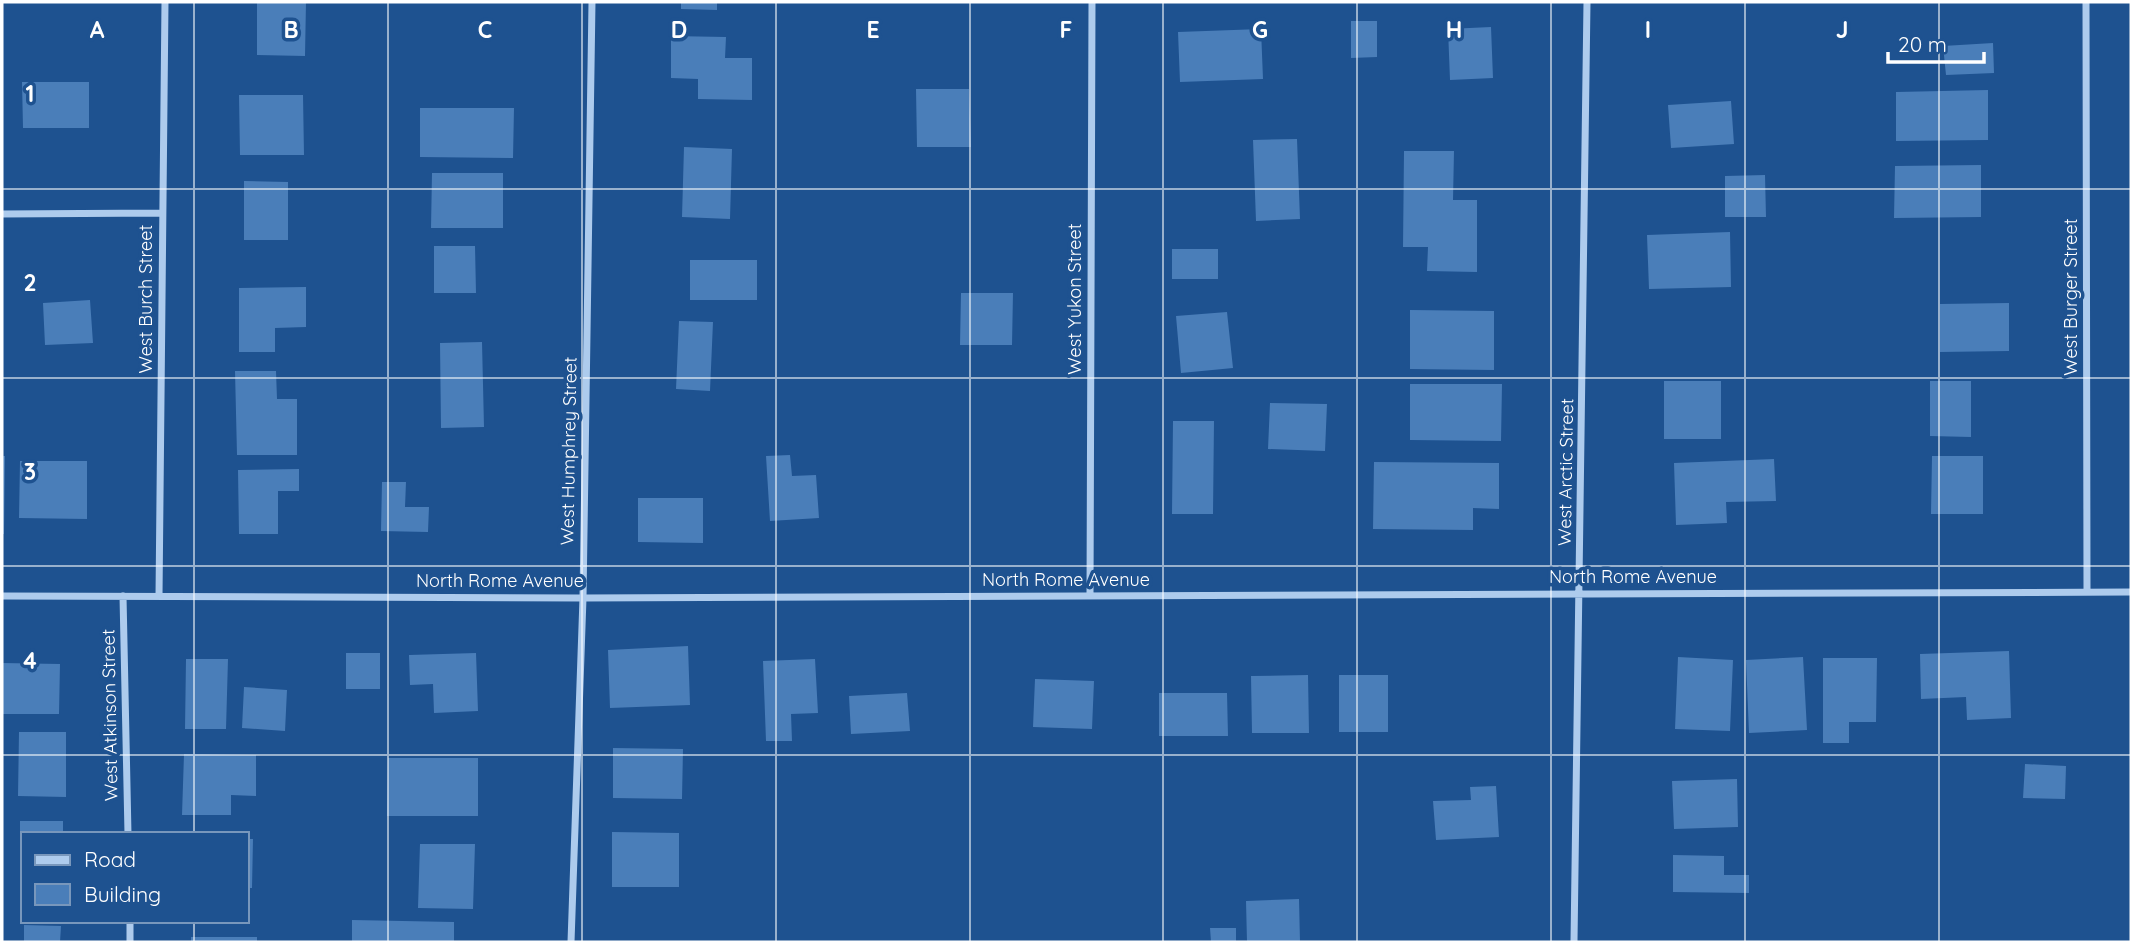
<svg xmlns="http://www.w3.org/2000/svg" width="2133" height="944" viewBox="0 0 2133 944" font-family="Quicksand,sans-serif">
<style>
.building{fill:#4a7eb9}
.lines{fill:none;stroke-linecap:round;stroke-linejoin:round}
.street{stroke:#adcbed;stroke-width:7}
.grid{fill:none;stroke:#fff;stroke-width:2;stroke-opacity:0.55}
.labels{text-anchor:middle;stroke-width:7;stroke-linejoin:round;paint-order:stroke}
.street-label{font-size:18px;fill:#fff;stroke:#1e5290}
.grid-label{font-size:23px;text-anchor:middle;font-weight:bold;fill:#fff;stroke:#1e5290;stroke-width:7;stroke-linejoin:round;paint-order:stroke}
</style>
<rect width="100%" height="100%" fill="#1e5290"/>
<path class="building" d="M257 2H306L305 56 257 55Z
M681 2H717V10L681 9Z
M1351 21H1377V57L1351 58Z
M1491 27 1493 78 1450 80 1448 29Z
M1261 29 1263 79 1180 82 1178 32Z
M671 36 726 37 725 58H752V100L698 99V79L671 78Z
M1993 43 1994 73 1946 75 1943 46Z
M22 82H89V128H23Z
M916 89H969L971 147H917Z
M1988 90V140L1896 141V92Z
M239 95H303L304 155H240Z
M1731 101 1734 144 1671 148 1668 105Z
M420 108H514L513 158 420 157Z
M1297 139 1300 219 1256 221 1253 140Z
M684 147 732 149 730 219 682 217Z
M1404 151H1454L1453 200H1477V272L1427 271 1428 247H1403Z
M1981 165V217L1894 218 1895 166Z
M432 173H503V228H431Z
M1765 175 1766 217H1725V176Z
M244 181 288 182V240H244Z
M1730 232 1731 287 1649 289 1647 235Z
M434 246H475L476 293H434Z
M1172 249H1218V279H1172Z
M690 260H757V300H690Z
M306 287V327L275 328V352H239V288Z
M961 293H1013L1012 345H960Z
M90 300 93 343 45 345 43 303Z
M2009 303V351L1940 352V304Z
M1410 310 1494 311V370L1410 369Z
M1227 312 1233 368 1181 373 1176 316Z
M679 321 713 322 710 391 676 389Z
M482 342 484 427 441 428 440 343Z
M235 371H276L277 399H297V455H237Z
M1664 381H1721V439H1664Z
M1930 381H1971V437L1930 436Z
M1410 384H1502L1501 441 1410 440Z
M1270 403 1327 404 1325 451 1268 449Z
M1173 421H1214L1213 514H1172Z
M790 455 792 476 816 475 819 518 770 521 766 456Z
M2 456H5L4 534H2Z
M1932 456H1983V514H1931Z
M1774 459 1776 501 1726 502 1727 523 1676 525 1674 463Z
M20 461H87V519L19 518Z
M1374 462 1499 463V509L1473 508V530L1373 529Z
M299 469V491H278V534H239L238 470Z
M382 482H406L405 507H429L428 532 381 531Z
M638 498H703V543L638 542Z
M688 646 690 705 610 708 608 650Z
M2009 651 2011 718 1967 720 1966 697 1921 699 1920 654Z
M346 653H380V689H346Z
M476 653 478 711 434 713 433 684 410 685 409 655Z
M1678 657 1733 660 1730 731 1675 729Z
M1803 657 1807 730 1749 733 1746 660Z
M1823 658H1877L1876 722H1849V743H1823Z
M186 659H228L226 729H185Z
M815 659 818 713 791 714 792 741H766L763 661Z
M2 663 60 664 59 714H2Z
M1308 675 1309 733H1252L1251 676Z
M1339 675H1388V732H1339Z
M1035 679 1094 681 1092 729 1033 727Z
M244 687 287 690 285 731 242 728Z
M907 693 910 731 851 734 849 696Z
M1159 693H1227L1228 736H1159Z
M19 732H66V797L18 796Z
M613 748 683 749 682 799 613 798Z
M184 754 256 755V796L231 795V815H182Z
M388 758H478V816H387Z
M2025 764 2066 766 2065 799 2023 798Z
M1737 779 1738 827 1674 829 1672 781Z
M1496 786 1499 837 1436 840 1433 801 1471 800 1470 787Z
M20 821H63V834H23V880H20Z
M612 832 679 833V887H612Z
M247 839H253L252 888H247Z
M420 844H475L473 909 418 908Z
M1673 855 1724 856V875H1749V893L1673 892Z
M1299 899 1300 942H1247L1246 901Z
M352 920 454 922V942H352Z
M24 925 61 926 60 942H24Z
M1210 928H1236V942H1211Z
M191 937H257V942H191Z"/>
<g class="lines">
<path class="street" d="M2086 2 2087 591
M2 214 162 213
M2 596 583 598 2131 592
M123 596 128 834
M159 596 165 2
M1090 596 1092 2
M130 921V942
M571 942 583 598 592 2
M1574 942 1587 2"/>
</g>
<path class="grid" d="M194 2V834M388 2V942M582 2V942M776 2V942M970 2V942M1163 2V942M1357 2V942M1551 2V942M1745 2V942M1939 2V942M2 189H2131M2 378H2131M2 566H2131M2 755H2131M194 921V942"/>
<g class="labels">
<g class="street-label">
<text transform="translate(2071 297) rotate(-90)" y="6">West Burger Street</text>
<text transform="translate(146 299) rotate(-90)" y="6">West Burch Street</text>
<text transform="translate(1075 299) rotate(-90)" y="6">West Yukon Street</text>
<text transform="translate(569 451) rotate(-89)" y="6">West Humphrey Street</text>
<text transform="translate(1566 472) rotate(-89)" y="6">West Arctic Street</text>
<text x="1633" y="583">North Rome Avenue</text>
<text x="1066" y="586">North Rome Avenue</text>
<text x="500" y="587">North Rome Avenue</text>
<text transform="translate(110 715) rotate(-91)" y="6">West Atkinson Street</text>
</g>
</g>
<g class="grid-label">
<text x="97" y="38">A</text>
<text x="291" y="38">B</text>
<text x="485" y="38">C</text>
<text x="679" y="38">D</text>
<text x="873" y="38">E</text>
<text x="1066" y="38">F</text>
<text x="1260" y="38">G</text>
<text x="1454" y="38">H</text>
<text x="1648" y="38">I</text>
<text x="1842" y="38">J</text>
<text x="30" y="102">1</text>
<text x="30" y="291">2</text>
<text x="30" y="480">3</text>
<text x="30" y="669">4</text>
</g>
<rect width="2133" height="944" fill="none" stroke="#ffffff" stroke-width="7"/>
<rect x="21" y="832" width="228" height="91" fill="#1e5290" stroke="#7897bc" stroke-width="2"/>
<rect x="35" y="855" width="35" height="10" fill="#adcbed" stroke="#7897bc" stroke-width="2"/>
<text x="84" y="867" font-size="21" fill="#ffffff">Road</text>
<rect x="35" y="884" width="35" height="21" fill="#4a7eb9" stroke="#7897bc" stroke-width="2"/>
<text x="84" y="902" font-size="21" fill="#ffffff">Building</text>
<path d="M1888 52v10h96v-10" fill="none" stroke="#ffffff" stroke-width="3.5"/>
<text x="1898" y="52" font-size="21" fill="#ffffff" stroke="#1e5290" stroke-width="5" paint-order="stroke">20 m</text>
</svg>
